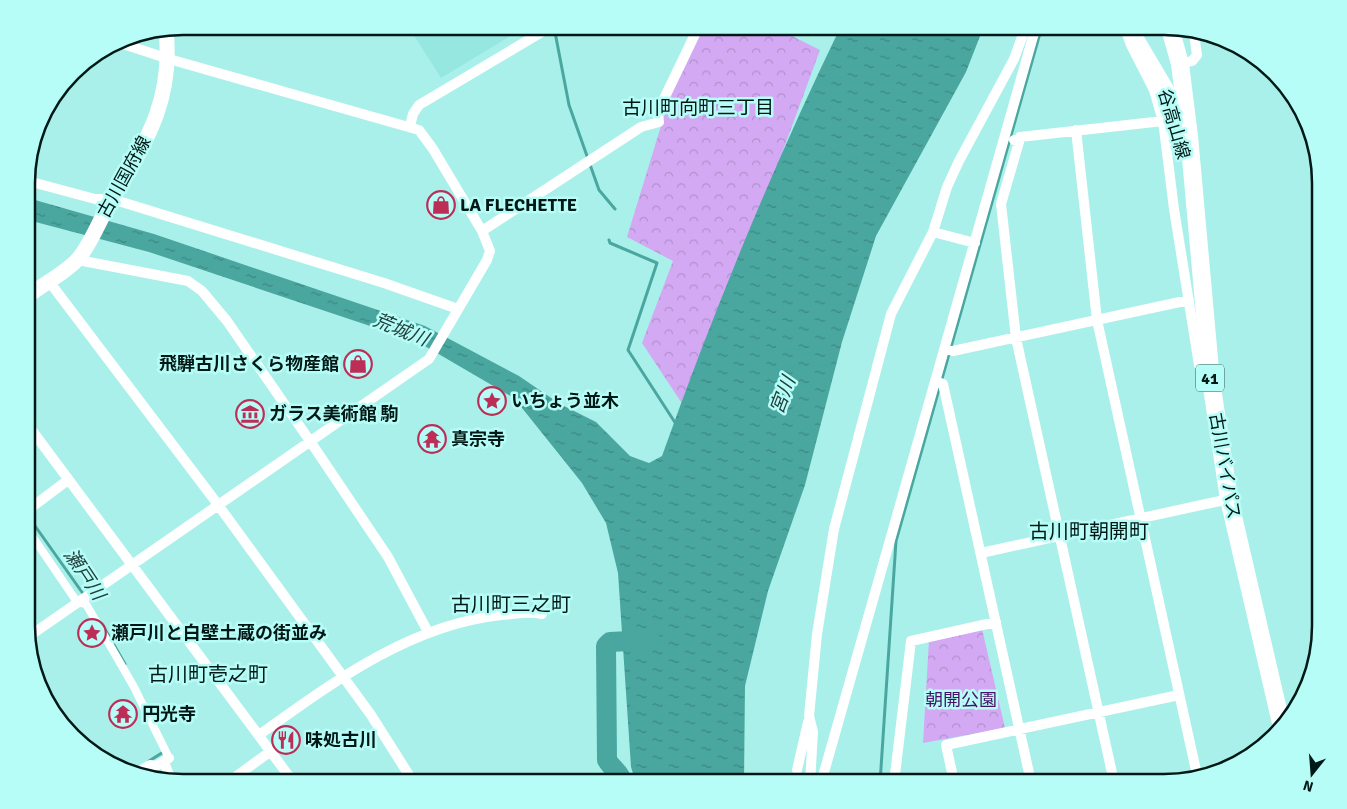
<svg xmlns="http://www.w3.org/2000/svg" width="1347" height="809" viewBox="0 0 1347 809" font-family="Signika,'Noto Sans JP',sans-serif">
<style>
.built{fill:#95e7e0}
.forest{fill:url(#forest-firs)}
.park{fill:url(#park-crowns)}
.water{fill:url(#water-ripples)}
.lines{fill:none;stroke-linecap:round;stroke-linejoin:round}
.stream{stroke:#4aa7a0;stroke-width:3}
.river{stroke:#4aa7a0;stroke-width:20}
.pedestrian{stroke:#fff;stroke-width:8}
.minor{stroke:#fff;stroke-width:10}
.secondary{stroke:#fff;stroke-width:15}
.trunk{stroke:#fff;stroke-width:18}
.labels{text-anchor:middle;stroke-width:5;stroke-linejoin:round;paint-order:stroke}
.shield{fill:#b7fdf7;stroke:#375d5a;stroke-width:1}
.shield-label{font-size:16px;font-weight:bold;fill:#001917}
.street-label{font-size:18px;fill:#001917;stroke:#b7fdf7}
.poi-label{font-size:18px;font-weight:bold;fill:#001917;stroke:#b7fdf7;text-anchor:start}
.park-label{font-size:18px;fill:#481067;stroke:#b7fdf7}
.neighbourhood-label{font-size:19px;fill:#001917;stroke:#b7fdf7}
.water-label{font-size:19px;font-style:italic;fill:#23403e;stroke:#b7fdf7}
.quarter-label{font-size:20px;fill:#001917;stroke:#b7fdf7}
.rim{fill:none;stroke:#001917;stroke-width:2.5}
</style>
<defs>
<pattern id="forest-firs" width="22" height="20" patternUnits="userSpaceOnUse" patternTransform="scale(1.25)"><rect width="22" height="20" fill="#d2a9f2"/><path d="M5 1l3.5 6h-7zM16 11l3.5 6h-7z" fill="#b291cf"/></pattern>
<pattern id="park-crowns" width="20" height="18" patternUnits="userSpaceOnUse" patternTransform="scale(1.25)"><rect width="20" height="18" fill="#d2a9f2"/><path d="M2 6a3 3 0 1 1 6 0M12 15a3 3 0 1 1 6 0" fill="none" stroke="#b291cf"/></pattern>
<pattern id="water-ripples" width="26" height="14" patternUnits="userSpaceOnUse" patternTransform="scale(1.25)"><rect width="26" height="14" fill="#4aa7a0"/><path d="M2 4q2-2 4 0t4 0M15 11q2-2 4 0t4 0" fill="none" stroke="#3b8781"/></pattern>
</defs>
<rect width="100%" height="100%" fill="#aaf0ea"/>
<path class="built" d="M408 26H527L441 78Z"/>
<path class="forest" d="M1305 122 1320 172V197L1306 144Z"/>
<path class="park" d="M704 26H772L820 50 687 411 642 343 673 261 627 237 672 90Z
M982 629 1005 728 923 743 929 640Z"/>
<path class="water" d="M841 26H984L966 72 876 236 842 342 805 485 768 591 745 686 744 783H636L631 767 618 573 606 523 582 483 514 398 418 342 149 252 28 220V198L154 234 425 326 519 376 560 404 596 422 630 456 649 463 662 456C714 310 773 166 841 26Z"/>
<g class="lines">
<path class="stream" d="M554 27 569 105 599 190 615 209
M609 240 610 243 657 263 628 350 676 424
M28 516 84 595
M102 624 125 664
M149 761 165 751
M880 783 896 541 1042 26"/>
<path class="river" d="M623 783C620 772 612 769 607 760L606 646 610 642 650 640"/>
<path class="pedestrian" d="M28 530 77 602 86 604 134 687 169 758"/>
<path class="minor" d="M1128 26 1125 28 1131 45 1154 90 1163 121 1174 209 1199 365
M117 42 169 59 419 130 433 149 482 231
M1180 64 1192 61 1197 55 1194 34
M410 126 413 114 419 105 552 26
M1076 130 1097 320 1197 775
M1014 140 1019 142 1020 137 1163 121
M1019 142 1001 204 1016 338 1114 782
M28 181 95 199H112L384 283 458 309
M933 232 975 243
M78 260 188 281 202 291 227 321 310 441 388 557 428 632
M48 280 213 498 371 715 414 783
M945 349 953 351 1189 300
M935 381 943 384 1031 782
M28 425 294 783
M28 510 68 480
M981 553 1229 499
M28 637 429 359 487 260 490 251 482 231 641 127 659 122 658 115 662 103 699 26
M259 735C332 683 409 625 501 615 515 614 528 611 542 614
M164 762 171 780
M797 770 808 722
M140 771 150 765 156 766 169 758
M954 782 946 745 1179 695
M227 783 271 751
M810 783 813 732 809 716 817 634 834 529 891 314 933 232 947 187 959 161 1014 59 1026 26
M821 783 1036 26
M894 783 911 641 996 622"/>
<path class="secondary" d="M1133 26 1135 36 1167 90 1183 148
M28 296C43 284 64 274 77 260 88 249 98 224 106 210 142 147 174 106 166 30"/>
<path class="trunk" d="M1170 28 1180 64 1189 136 1211 381 1229 499 1281 723"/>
</g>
<defs>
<symbol id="shop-ring" viewBox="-11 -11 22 22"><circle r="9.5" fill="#b7fdf7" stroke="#bd2e57" stroke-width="1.5"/><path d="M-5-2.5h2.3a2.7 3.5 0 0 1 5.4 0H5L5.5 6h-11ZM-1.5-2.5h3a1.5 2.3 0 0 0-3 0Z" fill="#bd2e57"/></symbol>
<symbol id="sight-ring" viewBox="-11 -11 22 22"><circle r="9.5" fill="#b7fdf7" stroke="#bd2e57" stroke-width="1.5"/><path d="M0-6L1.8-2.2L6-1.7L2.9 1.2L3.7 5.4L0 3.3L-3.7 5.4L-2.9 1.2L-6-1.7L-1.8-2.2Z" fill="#bd2e57"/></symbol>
<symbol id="museum-ring" viewBox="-11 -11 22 22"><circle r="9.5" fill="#b7fdf7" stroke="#bd2e57" stroke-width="1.5"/><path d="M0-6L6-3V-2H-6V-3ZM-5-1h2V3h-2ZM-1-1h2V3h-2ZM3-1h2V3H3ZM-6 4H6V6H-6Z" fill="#bd2e57"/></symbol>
<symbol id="temple-ring" viewBox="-11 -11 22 22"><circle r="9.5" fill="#b7fdf7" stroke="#bd2e57" stroke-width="1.5"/><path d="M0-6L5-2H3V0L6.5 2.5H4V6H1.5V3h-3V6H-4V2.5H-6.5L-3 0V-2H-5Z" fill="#bd2e57"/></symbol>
<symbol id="restaurant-ring" viewBox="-11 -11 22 22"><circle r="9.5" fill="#b7fdf7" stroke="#bd2e57" stroke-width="1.5"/><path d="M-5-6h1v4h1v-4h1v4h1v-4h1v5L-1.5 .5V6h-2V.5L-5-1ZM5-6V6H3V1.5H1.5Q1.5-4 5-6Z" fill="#bd2e57"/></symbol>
</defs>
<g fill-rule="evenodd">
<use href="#shop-ring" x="425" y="189" width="32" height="32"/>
<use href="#shop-ring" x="342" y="348" width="32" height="32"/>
<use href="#sight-ring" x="476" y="385" width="32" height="32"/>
<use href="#museum-ring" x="234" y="398" width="32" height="32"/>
<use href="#temple-ring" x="416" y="423" width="32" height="32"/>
<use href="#sight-ring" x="76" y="617" width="32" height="32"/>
<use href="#temple-ring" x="107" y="698" width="32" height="32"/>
<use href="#restaurant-ring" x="270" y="724" width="32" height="32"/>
</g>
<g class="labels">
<rect class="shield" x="1196" y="364.5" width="28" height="27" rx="4"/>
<g class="shield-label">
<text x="1210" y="384">41</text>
</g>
<g class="street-label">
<text transform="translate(1174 124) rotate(74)" y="6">谷高山線</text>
<text transform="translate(124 177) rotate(-61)" y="6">古川国府線</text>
<text transform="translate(1225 466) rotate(80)" y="6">古川バイパス</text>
</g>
<g class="poi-label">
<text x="460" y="211">LA FLECHETTE</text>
<text x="339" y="370" text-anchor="end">飛騨古川さくら物産館</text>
<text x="511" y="407">いちょう並木</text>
<text x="269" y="420">ガラス美術館 駒</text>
<text x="451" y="445">真宗寺</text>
<text x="111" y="639">瀬戸川と白壁土蔵の街並み</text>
<text x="142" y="720">円光寺</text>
<text x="305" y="746">味処古川</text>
</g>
<g class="park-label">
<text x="961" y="706">朝開公園</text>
</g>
<g class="neighbourhood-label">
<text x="698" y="114">古川町向町三丁目</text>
</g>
<g class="water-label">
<text transform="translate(401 329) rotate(22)" y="7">荒城川</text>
<text transform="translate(782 395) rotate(-69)" y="7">宮川</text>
<text transform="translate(85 574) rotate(56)" y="7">瀬戸川</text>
</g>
<g class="quarter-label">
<text x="1089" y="538">古川町朝開町</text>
<text x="511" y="611">古川町三之町</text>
<text x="208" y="681">古川町壱之町</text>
</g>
</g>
<path d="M0 0H1347V809H0ZM183 35H1164A148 148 0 0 1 1312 183V626A148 148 0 0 1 1164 774H183A148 148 0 0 1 35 626V183A148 148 0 0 1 183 35Z" fill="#b7fdf7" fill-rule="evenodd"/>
<path class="rim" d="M183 35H1164A148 148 0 0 1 1312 183V626A148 148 0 0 1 1164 774H183A148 148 0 0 1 35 626V183A148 148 0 0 1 183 35Z"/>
<g transform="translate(1312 774) rotate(197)" stroke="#b7fdf7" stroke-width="4" paint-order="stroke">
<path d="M0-4L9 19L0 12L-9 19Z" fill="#001917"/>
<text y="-8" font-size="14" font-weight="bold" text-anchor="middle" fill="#001917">N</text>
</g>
</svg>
